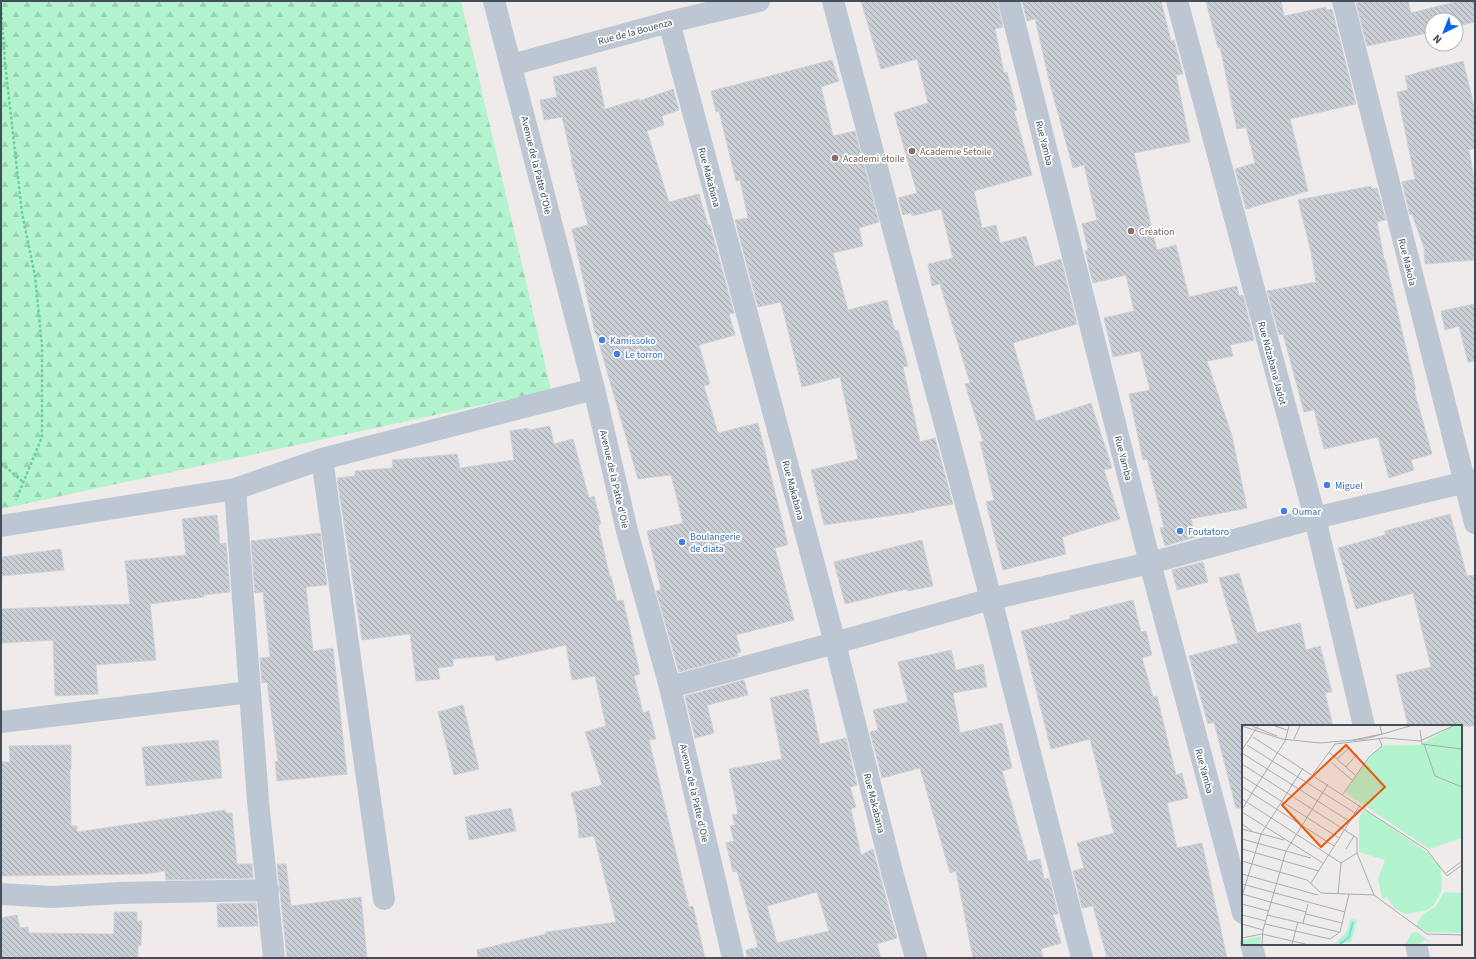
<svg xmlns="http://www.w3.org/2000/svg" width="1476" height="959" viewBox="0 0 1476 959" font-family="'Source Sans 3',sans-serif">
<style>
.forest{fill:url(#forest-firs)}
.building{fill:url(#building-back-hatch);stroke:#ced1d8;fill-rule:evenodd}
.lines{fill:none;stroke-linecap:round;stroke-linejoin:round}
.path{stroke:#68d3a2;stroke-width:2.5;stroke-dasharray:3 2;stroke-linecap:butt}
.minor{stroke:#bdc7d3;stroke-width:22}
.education-dot{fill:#8d6e63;stroke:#fff;stroke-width:1.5}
.shop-dot{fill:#3f7fe0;stroke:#fff;stroke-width:1.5}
.labels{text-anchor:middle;stroke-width:3.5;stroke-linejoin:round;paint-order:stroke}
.street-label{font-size:10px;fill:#424e5a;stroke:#fff}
.education-label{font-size:10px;fill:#785e54;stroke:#fff;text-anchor:start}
.shop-label{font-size:10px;fill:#366cbe;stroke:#fff;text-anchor:start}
.inset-river{fill:none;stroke:#7bd7f4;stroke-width:2}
.inset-road{fill:none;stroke:#aaacb1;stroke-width:1}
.view{fill:#e8590c;fill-opacity:0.15;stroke:#e8590c;stroke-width:2}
.inset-edge{fill:none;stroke:#424e5a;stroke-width:2}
</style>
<defs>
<pattern id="forest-firs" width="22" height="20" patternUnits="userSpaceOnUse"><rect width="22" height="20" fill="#b3f3cd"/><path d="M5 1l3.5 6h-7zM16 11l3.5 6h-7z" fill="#9bd2b2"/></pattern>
<pattern id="building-back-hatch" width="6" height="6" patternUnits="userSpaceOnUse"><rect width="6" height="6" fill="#c9cdd4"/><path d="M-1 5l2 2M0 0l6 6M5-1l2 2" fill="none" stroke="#a5a9af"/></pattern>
</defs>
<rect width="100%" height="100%" fill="#efebeb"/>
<path class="forest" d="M1 1H461L551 390 1 509Z"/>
<path class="building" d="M861 1H997L1003 27 995 29 1004 73 1007 72 1017 110 1014 111 1032 175 974 191 982 228 996 225 1000 243 1026 236 1035 267 1061 259 1077 324 1013 343 1036 421 1091 403 1112 468 1104 470 1120 519 1062 537 1066 554 1003 570 986 502 994 500 980 442 983 441 965 384 970 383 940 284 932 286 928 264 953 258 941 209 912 216 911 213 903 215 898 198 917 193 894 113 928 103 917 59 881 69Z
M1022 1H1161L1171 41 1174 40 1183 74 1176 75 1190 142 1134 153 1157 250 1176 245 1189 297 1237 286 1239 296 1243 295 1254 340 1230 345 1233 356 1207 361 1232 436 1247 508 1191 519 1196 537 1165 546 1160 528 1164 527 1147 459 1143 460 1129 394 1150 390 1140 351 1113 357 1104 318 1134 311 1126 275 1093 283 1085 251 1088 250 1082 224 1097 220 1084 165 1073 168 1050 84 1035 19 1027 21Z
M1206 1H1281L1284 16 1326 7 1327 10 1332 9 1356 104 1290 119 1308 191 1246 209 1235 169 1255 163 1246 127 1237 129 1220 47 1218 48Z
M1367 1H1408L1411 13 1459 1H1475V22L1456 26V20H1432V32L1367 46 1356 3Z
M832 60 839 81 821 87 833 136 855 131 879 222 859 228 863 246 833 253 848 310 887 300 895 331 898 330 908 366 903 367 920 442 935 438 953 504 915 511V512L824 525 811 470 858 459 840 377 802 387 781 302 758 307 735 220 748 218 740 180 736 181 719 111 716 112 711 91Z
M1463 61 1475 110V148L1469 150 1475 183V260L1425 264 1424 248 1412 214 1410 215 1402 182 1415 179 1397 92 1408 90 1405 76Z
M596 67 605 109 639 99V101L673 89 679 110 662 116 664 125 647 131 669 202 699 194 708 225H710L734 313 729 314 735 335 699 345 710 384 704 386 718 433 758 423 788 545 775 548 794 620 736 635 741 652 737 653 738 656 679 672 656 591 661 590 647 531 683 523 671 475 638 479 596 333H595L572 229 588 225 571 160 572 159 562 117 544 120 540 100 557 97 553 77Z
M1371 186 1372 189 1377 188 1386 220 1377 222 1384 259H1385L1416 390H1414L1432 454 1411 460 1414 470 1389 478 1378 437 1324 449 1314 410 1304 412 1283 334 1279 335 1267 291 1316 282 1311 252 1298 200Z
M1475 304V361L1468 362 1459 326 1445 330 1441 311Z
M550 426 554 444 573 439 589 498 594 496 601 524 598 525 610 577 611 576 617 601 623 600 640 674 634 676 643 713 649 711 656 739 649 740 689 907 693 906 705 958H478L477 950 546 934V932L616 922 594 836 579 838 577 817 571 793 602 785 585 732 606 726 595 676 572 680 566 645 496 661 494 655 453 659V666L438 668 440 679 416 681 410 634 362 640 337 478 355 476V471L393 468 392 460 457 454 460 468 514 460 510 431 528 428 529 430Z
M1450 514 1467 576 1475 575V726H1408L1396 675 1431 667 1413 593 1356 609 1338 548 1385 535V531Z
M217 515 220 544 226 543 230 592 203 595 204 597 150 604 156 660 96 665 98 694 55 696 53 640 1 643V609L130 604 125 561 186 555 182 519Z
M320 533 327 585 306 587 313 651 333 648 347 774 277 781 275 762 278 761 267 682 262 683 260 658 270 657 263 592 255 593 251 541Z
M922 540 933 586 908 591 907 589 845 604 834 562Z
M61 549 64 570 1 576V557Z
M1203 562 1208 582 1177 590 1172 570Z
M1239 573 1257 633 1300 623 1306 650 1320 646 1332 692 1325 693 1333 726H1243V808H1236L1214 722 1208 724 1189 656 1238 643 1219 578Z
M1133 600 1141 632 1146 631 1152 655 1142 658 1153 697 1157 696 1176 775 1182 773 1188 798 1167 803 1177 848 1202 843 1227 958H1107L1093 906 1082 908 1073 871 1084 868 1077 843 1114 833 1090 739 1051 749 1021 631 1070 619V616Z
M951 650 956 670 983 664 987 687 953 693 960 733 1002 723 1012 768 1002 771 1028 861 1040 859 1044 879 1049 878 1058 914 1053 915 1061 943 1041 949 1043 958H973L956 871 950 873 920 768 882 778 870 732 878 730 873 710 908 702 898 662Z
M744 680 748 695 707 705 714 733 695 738 685 696Z
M808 689 820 744 846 738 857 785 850 787 856 807 851 809 861 855 873 849 886 898 897 938 877 944 881 958H747L746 950 758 947 737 871 733 872 726 843 734 841 730 826 735 825 732 815 738 814 729 769 782 759 770 698ZM817 892 829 931 777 943 767 906Z
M463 705 479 769 454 775 438 712Z
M218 740 222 778 146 786 142 747Z
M71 745V769H70L71 826H77V832L225 810 226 813H232L237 864H252L253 878 166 880 165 871 145 874 1 876V762H10L9 746Z
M511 808 516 831 469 840 465 817Z
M277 864H286L291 906 361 897 367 958H287Z
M256 903 258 926 218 927 217 904Z
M114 912H137V921H142L141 945 138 946V958H1V918L17 915 20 928 28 927 29 933 114 934Z"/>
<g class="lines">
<path class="path" d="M1 7 5 63 22 213 35 276 42 346V437L16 500
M1 463 23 482"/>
<path class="minor" d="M494 1 594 389 627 531 670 687 733 958
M833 1 991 599 1082 958
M1009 1 1150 563 1243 913
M1177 1 1315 518 1364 726
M1343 1 1475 523
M669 22 835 643 892 872 916 958
M511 65 669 22 759 1
M322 459 384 899
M235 489 258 801 274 958
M1 526 235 489 322 459 594 389
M670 687 835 643 991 599 1150 563 1315 518 1475 480
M1 722 250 692
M1 894 52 897 120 893 268 890
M1251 944 1255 958
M1416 944 1419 958"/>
</g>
<g class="education-dot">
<circle cx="912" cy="151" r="4"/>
<circle cx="835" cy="158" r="4"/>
<circle cx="1131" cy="231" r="4"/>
</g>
<g class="shop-dot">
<circle cx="602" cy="340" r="4"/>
<circle cx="617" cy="354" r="4"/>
<circle cx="1327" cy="485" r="4"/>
<circle cx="1284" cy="511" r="4"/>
<circle cx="1180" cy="531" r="4"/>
<circle cx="682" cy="542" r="4"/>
</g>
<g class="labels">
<g class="street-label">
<text transform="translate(635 31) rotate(-15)" y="4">Rue de la Bouenza</text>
<text transform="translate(1045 143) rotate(76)" y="4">Rue Yamba</text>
<text transform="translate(537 165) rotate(76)" y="4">Avenue de la Patte d'Oie</text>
<text transform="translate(710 177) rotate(75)" y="4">Rue Makabana</text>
<text transform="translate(1408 262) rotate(76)" y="4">Rue Makola</text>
<text transform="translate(1273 363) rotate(75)" y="4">Rue Ndzabana Jadot</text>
<text transform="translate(1124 458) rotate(76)" y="4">Rue Yamba</text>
<text transform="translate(615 479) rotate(77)" y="4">Avenue de la Patte d'Oie</text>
<text transform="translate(794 490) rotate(75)" y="4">Rue Makabana</text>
<text transform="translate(1205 771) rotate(75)" y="4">Rue Yamba</text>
<text transform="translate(695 793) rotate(77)" y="4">Avenue de la Patte d'Oie</text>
<text transform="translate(875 803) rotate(76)" y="4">Rue Makabana</text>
</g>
<g class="education-label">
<text x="920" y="155">Academie 5etoile</text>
<text x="843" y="162">Academi étoile</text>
<text x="1139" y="235">Création</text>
</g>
<g class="shop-label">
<text x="610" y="344">Kamissoko</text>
<text x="625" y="358">Le torron</text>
<text x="1335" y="489">Miguel</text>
<text x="1292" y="515">Oumar</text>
<text x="1188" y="535">Foutatoro</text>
<text x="690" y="540">Boulangerie<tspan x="690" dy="12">de diata</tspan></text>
</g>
</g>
<g transform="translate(1242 725)">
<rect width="220" height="220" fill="#efebeb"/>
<path d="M205 37 220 41V62L199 55ZM175 207 188 217 183 215 176 219H163L170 208Z" fill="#b3f3cd"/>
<path d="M211 1H220V41L205 37 199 55 220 62V113L187 124 103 67 129 30 142 20H177ZM19 211 18 219H0V215Z" fill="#b3f3cd"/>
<path d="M111 194 115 196 109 217 93 219 105 206 108 195Z" fill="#b3f3cd"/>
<path d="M120 86H125L186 128 199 143 200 165 192 180 185 185 164 189 153 184 145 172 140 174 136 154 143 135 117 127V94ZM220 153V208L185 207 174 201 180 190 194 181 202 167 219 168Z" fill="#b3f3cd"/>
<path class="inset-river" d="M98 219 107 212 111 197"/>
<path class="inset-road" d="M0 1 40 14 78 18 123 14 168 1M10 1 35 11M33 1 45 5M178 5 180 19 220 24M11 12 185 125 205 151 220 140M52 14 58 1M111 15 140 9 138 1M182 19 193 51 220 62M5 20 113 88M0 25 16 1M87 27 113 50M0 28 107 96M95 34 108 22M90 38 110 55M0 39 115 113V128L132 170M104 42 115 29M71 49 93 19 143 13 178 16 211 1M0 51 97 113M0 62 92 121M101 69 127 32 140 21 137 13M0 74 99 138M0 84 43 16 47 1M0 87 81 138M0 99 10 106M0 104 42 115M0 114 69 133M0 124 77 146M104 124 112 111M0 136 65 155 79 168 132 170 185 209 220 210M204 148 220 136M0 149 76 170M69 158 118 80M0 159 103 187M0 169 64 187M96 169 99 138 115 128M0 171 19 109 61 43M0 179 26 186M64 189 100 198M0 190 24 196M25 190 97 207M61 198 66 179M0 199 21 205M23 199 88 214 98 207 107 169M0 213 20 209 63 219M20 219 21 205 44 126 86 59M50 219 56 197"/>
<path class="view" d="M104 20 143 62 79 122 40 80Z"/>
<rect width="220" height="220" class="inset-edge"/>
</g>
<rect width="1476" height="959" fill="none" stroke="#424e5a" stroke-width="4"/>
<g transform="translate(1444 32) rotate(223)"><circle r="19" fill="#ffffff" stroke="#b3b8bd"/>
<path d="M0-3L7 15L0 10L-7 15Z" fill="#0764ed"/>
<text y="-6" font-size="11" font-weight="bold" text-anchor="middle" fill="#424e5a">N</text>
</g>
</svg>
